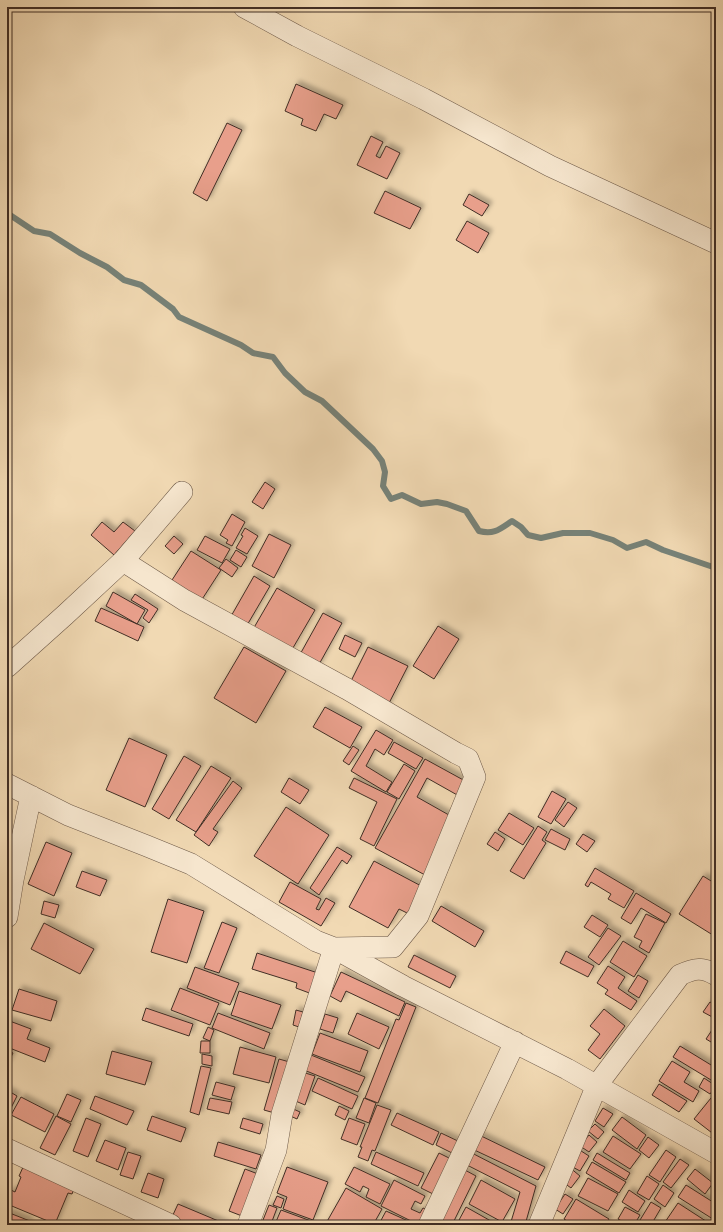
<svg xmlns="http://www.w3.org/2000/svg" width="723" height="1232" viewBox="0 0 723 1232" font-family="'Gentium Book Plus',serif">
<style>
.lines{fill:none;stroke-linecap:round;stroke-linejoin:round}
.stream{stroke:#778278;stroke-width:6}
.building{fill:#e89f8b;stroke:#412e25;filter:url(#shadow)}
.minor-casing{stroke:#6d5948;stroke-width:22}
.minor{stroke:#f6e6ce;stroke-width:21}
</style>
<defs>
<filter id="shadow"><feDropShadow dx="3.5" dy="-3.5" stdDeviation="2" flood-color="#0004"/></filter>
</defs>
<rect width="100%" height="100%" fill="#f1d9b3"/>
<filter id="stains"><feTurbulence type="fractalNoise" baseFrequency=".005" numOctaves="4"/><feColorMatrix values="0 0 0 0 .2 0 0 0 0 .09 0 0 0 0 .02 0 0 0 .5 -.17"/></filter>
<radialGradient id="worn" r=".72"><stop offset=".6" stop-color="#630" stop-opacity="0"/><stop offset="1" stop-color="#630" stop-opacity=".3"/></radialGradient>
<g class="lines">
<path class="stream" d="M7 213 34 231 50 234 80 253 107 267 124 280 141 285 173 309 179 317 241 345 253 353 273 357 285 373 305 392 322 401 373 449 382 461 385 472 383 486 391 499 402 495 421 504 437 502 447 504 466 511 479 531C494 535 500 529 512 521L521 527 528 535 541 538 563 533H590L613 540 627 548 646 542 663 550 716 568"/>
</g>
<path class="building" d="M296 84 343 105 336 119 324 114 316 131 301 125 303 119 285 111Z
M227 123 242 130 207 201 193 193Z
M371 136 383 142 376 156 380 158 386 146 400 153 387 179 357 165Z
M385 191 421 208 410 229 374 213Z
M469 194 489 205 482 216 463 205Z
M467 221 489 233 478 253 456 240Z
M265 482 275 489 263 509 252 502Z
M232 514 245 522 232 546 226 543 228 540 220 535Z
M102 522 114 532 123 522 135 531 114 555 91 535Z
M245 528 258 536 247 554 236 548 243 536 241 535Z
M269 534 291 545 274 578 252 566Z
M174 536 183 544 174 554 165 546Z
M205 536 230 549 222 563 197 550Z
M236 550 247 557 241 567 230 560Z
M191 551 221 570 199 604 172 580Z
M226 559 238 568 232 577 219 568Z
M254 576 270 586 246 627 230 618Z
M277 588 315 610 290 653 252 631Z
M113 592 145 610 137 624 106 606Z
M135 594 158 609 149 623 143 618 148 610 131 600Z
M101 608 144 627 138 641 95 621Z
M323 613 342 623 317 668 298 658Z
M438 626 459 639 434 679 413 666Z
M345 635 362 643 355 657 339 649Z
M244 647 286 671 256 723 214 698Z
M368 647 408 666 386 709 347 689Z
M325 707 362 727 350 748 313 727Z
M376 730 393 740 384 755 375 749 366 766 392 782 386 792 351 771Z
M129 738 167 755 145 807 106 790Z
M394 742 423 758 416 769 388 753Z
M353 746 359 750 349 765 343 761Z
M184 756 201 766 169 819 152 809Z
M425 759 467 782 459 796 427 778 417 797 456 819 425 875 375 848Z
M404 764 415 771 399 799 387 792Z
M211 766 231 778 196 832 176 820Z
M289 778 309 790 300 804 281 792Z
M354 778 397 799 374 846 360 839 377 802 349 788Z
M233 781 242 788 213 829 218 832 209 846 194 835Z
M552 791 566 799 551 824 538 817Z
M568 802 577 808 564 827 555 820Z
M286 807 329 835 298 884 254 856Z
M509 813 534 828 523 845 498 830Z
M538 826 547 832 542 840 546 843 524 879 510 871Z
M551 829 570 839 565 850 545 840Z
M495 832 505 839 498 851 487 844Z
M583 834 595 841 587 852 576 844Z
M46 842 72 853 54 896 28 884Z
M337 847 352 856 347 864 342 860 319 895 310 888Z
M374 861 425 888 411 915 399 909 388 928 349 907Z
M595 868 634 891 624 908 608 899 611 894 591 882 588 887 585 885Z
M82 871 107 880 100 896 76 887Z
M703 876 716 884V937L679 914Z
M290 882 321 899 316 909 319 910 326 898 335 903 321 926 279 902Z
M636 893 671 914 666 923 641 908 631 924 621 918Z
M168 899 204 911 187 963 151 952Z
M44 901 59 905 55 918 41 914Z
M441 906 484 931 475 947 432 921Z
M646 914 665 923 649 953 639 947 642 941 634 937Z
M592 915 608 925 600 937 584 927Z
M222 922 237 928 219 973 204 968Z
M44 923 94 949 80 974 31 949Z
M608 928 621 936 599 965 588 957Z
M623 941 647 956 634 977 610 962Z
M566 951 594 966 588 977 560 963Z
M257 953 318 973 312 994 296 988 297 983 252 969Z
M414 955 456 976 450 988 408 967Z
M608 966 625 977 618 988 637 1001 631 1010 605 994 608 990 597 983Z
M195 967 239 983 230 1005 187 988Z
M341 972 405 1002 399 1016 346 991 341 1002 330 996Z
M638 975 648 981 639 998 628 991Z
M180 988 219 1003 210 1025 171 1010Z
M19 989 57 1001 51 1021 12 1010Z
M239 991 281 1005 272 1029 231 1015Z
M710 1002 716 1005V1019L703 1012Z
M406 1003 416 1007 378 1103 365 1098 396 1019 399 1020Z
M146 1008 193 1024 189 1036 142 1020Z
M604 1009 625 1026 600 1059 588 1050 600 1034 590 1026Z
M296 1010 303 1012 299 1027 293 1025Z
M218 1013 270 1033 264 1049 212 1028Z
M357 1013 389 1027 379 1049 348 1034Z
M325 1014 338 1018 333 1033 320 1029Z
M7 1020 31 1029 27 1039 50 1048 45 1062 7 1047Z
M716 1024V1045L706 1039Z
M208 1027 214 1030 210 1041 203 1038Z
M320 1033 368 1051 360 1072 312 1054Z
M201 1041H210V1053H200Z
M680 1046 716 1068V1083L673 1057Z
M240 1047 276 1057 269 1083 233 1074Z
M7 1050 13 1053 7 1065Z
M112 1051 152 1062 145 1085 106 1074Z
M202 1054 212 1056V1066L202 1064Z
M311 1055 365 1077 358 1092 304 1070Z
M279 1059 293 1063 278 1114 264 1110Z
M672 1061 690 1072 684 1082 699 1091 693 1102 659 1081Z
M201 1066 211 1068 199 1115 190 1112Z
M302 1072 315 1076 305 1105 293 1100Z
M318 1078 358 1096 352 1109 312 1091Z
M704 1078 716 1086 710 1094 699 1087Z
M216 1082 235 1087 231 1100 212 1095Z
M659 1084 687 1101 679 1112 652 1095Z
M7 1090 17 1096 9 1112 7 1111Z
M716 1090V1099L712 1096Z
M67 1094 81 1100 71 1122 57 1116Z
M95 1096 134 1111 127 1125 90 1109Z
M21 1097 54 1114 45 1132 11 1115Z
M210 1098 232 1102 229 1114 207 1109Z
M364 1098 376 1103 369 1123 356 1118Z
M711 1098 716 1102V1136L694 1119Z
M377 1105 391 1110 375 1151 372 1150 368 1161 358 1157 362 1147H360Z
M339 1106 349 1111 345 1120 335 1115Z
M289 1107 300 1112 297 1119 286 1114Z
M603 1108 613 1114 604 1127 595 1121Z
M397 1113 439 1132 433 1145 391 1125Z
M56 1116 71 1124 55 1155 40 1148Z
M152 1116 186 1128 181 1142 147 1130Z
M622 1117 646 1135 637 1149 612 1130Z
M86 1118 101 1124 88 1157 73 1151Z
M243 1118 263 1124 260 1134 240 1128Z
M349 1118 365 1124 357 1145 341 1139Z
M595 1124 604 1132 598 1139 588 1131Z
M441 1133 460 1142 454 1154 436 1145Z
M475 1133 545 1167 538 1180 468 1147Z
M589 1135 597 1142 589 1152 580 1146Z
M613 1136 641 1154 630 1169 603 1152Z
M648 1137 659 1145 649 1158 639 1150Z
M105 1140 126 1148 118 1170 96 1161Z
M218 1142 261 1155 256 1169 214 1156Z
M578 1149 589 1156 580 1171 569 1165Z
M466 1150 536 1186 525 1225H510L520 1192 461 1162Z
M666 1150 676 1157 660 1182 649 1175Z
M128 1152 141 1156 133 1179 120 1175Z
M376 1152 424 1173 418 1186 371 1164Z
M439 1153 455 1161 437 1196 421 1188Z
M597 1153 630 1173 626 1180 593 1160Z
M680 1159 689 1165 671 1188 663 1182Z
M592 1162 626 1182 619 1193 586 1173Z
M24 1165 76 1184 72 1194 68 1193 55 1224 7 1204V1199L11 1190 15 1192 21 1177 19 1176Z
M287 1167 328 1182 313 1220 283 1209 287 1197 277 1193Z
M354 1167 390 1184 380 1204 366 1197 369 1189 363 1186 360 1192 345 1184Z
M569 1167 580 1176 571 1188 560 1180Z
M245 1169 258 1174 242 1216 229 1211Z
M463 1169 476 1176 452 1225H436Z
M695 1169 713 1183 705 1194 687 1179Z
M148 1173 164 1179 158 1198 141 1192Z
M647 1176 659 1184 649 1200 637 1193Z
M588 1178 618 1194 608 1211 578 1196Z
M394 1180 425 1196 421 1204 415 1201 411 1209 420 1213 423 1208 433 1212 426 1225H419L381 1206Z
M481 1180 515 1199 502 1222 469 1204Z
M663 1185 674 1193 665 1207 654 1199Z
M686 1185 716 1204V1221L678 1197Z
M346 1188 382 1209 373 1225H325Z
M629 1190 645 1201 638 1212 622 1202Z
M716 1190V1200L712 1197Z
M565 1194 573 1199 563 1214 555 1209Z
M277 1196 284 1199 281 1208 273 1205Z
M576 1199 609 1219 606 1225H573L564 1219Z
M651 1202 661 1208 651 1225H637Z
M678 1203 712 1225H663Z
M178 1204 228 1225H191L172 1217Z
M269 1205 277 1208 271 1224 273 1225H261Z
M466 1207 498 1225H467L459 1220Z
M625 1207 640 1215 634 1225H629L618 1219Z
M281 1210 311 1221 309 1225 275 1224Z
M386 1211 417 1225H382L379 1224Z
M7 1212 30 1221 29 1225H7Z
M619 1220 625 1225H615Z
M565 1221 571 1225H562Z"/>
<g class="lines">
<defs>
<path id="minor" d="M244 7 297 36 424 99 550 166 716 243
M123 561 184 600 347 689 456 753 468 759 475 777 418 916 393 947 334 948 282 1114 276 1150 248 1225
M7 667 65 615 123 561 182 492
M7 784 68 815 147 846 191 864 316 941 334 948 403 986 567 1069 716 1153
M7 917 13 880 31 796
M7 1149 171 1225
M429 1225 515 1042
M539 1225 597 1085 680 975C695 968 702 967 716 975"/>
</defs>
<use href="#minor" class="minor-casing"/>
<use href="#minor" class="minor"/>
</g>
<rect width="723" height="1232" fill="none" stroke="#f1d9b3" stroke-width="24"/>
<rect x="8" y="8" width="707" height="1216" fill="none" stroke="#412e25" stroke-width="2"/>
<rect x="12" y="12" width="699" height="1208" fill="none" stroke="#412e25"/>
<rect width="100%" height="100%" filter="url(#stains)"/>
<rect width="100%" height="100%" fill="url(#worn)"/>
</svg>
